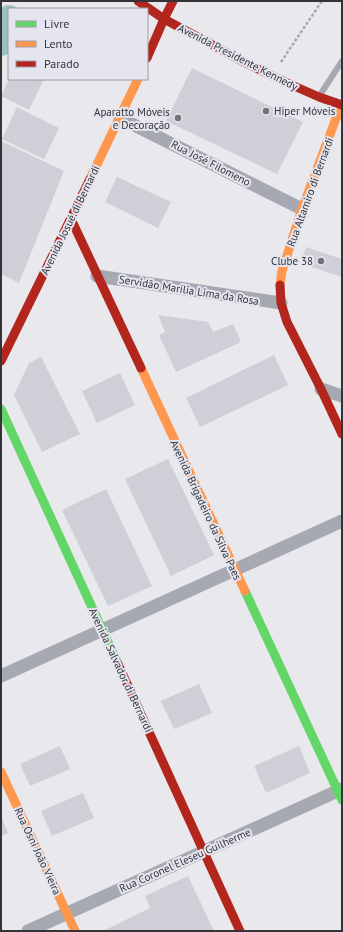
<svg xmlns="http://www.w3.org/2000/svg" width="343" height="932" viewBox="0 0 343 932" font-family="'PT Sans',sans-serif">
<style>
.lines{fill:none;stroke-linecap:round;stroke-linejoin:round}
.river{stroke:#9ec0c2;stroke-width:24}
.building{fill:#cfcfd8}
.path{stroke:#a7a8b0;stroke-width:2.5;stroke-dasharray:3 2;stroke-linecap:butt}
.lane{stroke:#a7a9b2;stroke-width:6}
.street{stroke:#a7a9b2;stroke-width:13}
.fast{stroke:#63d668;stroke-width:9}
.slow{stroke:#ff974d;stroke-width:9}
.jam{stroke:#b3261e;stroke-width:9}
.poi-dot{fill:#737377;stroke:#e5e5f0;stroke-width:1.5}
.labels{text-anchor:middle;stroke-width:4;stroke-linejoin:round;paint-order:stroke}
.street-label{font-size:11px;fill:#343438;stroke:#e5e5f0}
.poi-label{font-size:11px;fill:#343438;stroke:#e5e5f0;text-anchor:end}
</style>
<rect width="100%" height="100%" fill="#e8e8ed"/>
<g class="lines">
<path class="river" d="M1 44 9 17"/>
</g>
<path class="building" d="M192 68 303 122 277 174 166 121Z
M9 79H44L29 110 1 96Z
M17 107 59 128 44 159 2 139Z
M1 141 64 171 19 283 1 274Z
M117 177 171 202 158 228 105 202Z
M306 247 342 259V277L300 263Z
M158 315 208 322 213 332 233 324 241 342 176 372 159 335 165 332Z
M274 355 288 385 200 427 186 398Z
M41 357 80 434 42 452 14 395 29 363Z
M120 373 135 405 97 423 82 391Z
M168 459 214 555 171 576 125 479Z
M106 489 152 586 108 606 62 510Z
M199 684 212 713 174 729 161 701Z
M60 746 70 769 30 786 20 764Z
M299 746 310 773 266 793 254 766Z
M83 793 94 818 52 836 41 811Z
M1 816 8 833 1 836Z
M188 876 214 931H103L150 908 145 896Z"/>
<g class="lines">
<path class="path" d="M281 62 322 1"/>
<path class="lane" d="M320 95 342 61"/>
<path class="street" d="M120 118 302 209
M97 276 281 303
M321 389 342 396
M1 676 342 521
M28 931 342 789"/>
<path class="fast" d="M1 409 118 664
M245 591 342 800"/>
<path class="slow" d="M90 179 138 79
M280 285 282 271 302 209 341 105
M141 368 245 591
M1 772 75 931"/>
<path class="jam" d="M138 1 164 19 246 63 285 82 319 97 342 105
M147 58 164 19 173 1
M71 219 141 368
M280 285 281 303 287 322 321 389 342 434
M1 361 90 179
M118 664 240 931"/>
</g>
<g class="poi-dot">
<circle cx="266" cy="111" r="4"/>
<circle cx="178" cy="118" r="4"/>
<circle cx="321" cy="261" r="4"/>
</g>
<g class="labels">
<g class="street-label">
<text transform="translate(238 57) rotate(27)" y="4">Avenida Presidente Kennedy</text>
<text transform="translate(211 163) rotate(27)" y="4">Rua José Filomeno</text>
<text transform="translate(310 192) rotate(-70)" y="4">Rua Altamiro di Bernardi</text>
<text transform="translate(70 220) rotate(-64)" y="4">Avenida Josué di Bernardi</text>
<text transform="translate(189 290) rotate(9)" y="4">Servidão Marília Lima da Rosa</text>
<text transform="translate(206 510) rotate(65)" y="4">Avenida Brigadeiro da Silva Paes</text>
<text transform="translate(121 670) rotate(65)" y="4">Avenida Salvador di Bernardi</text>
<text transform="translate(38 851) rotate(65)" y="4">Rua Osni João Vieira</text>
<text transform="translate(185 860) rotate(-24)" y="4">Rua Coronel Eleseu Guilherme</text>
</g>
<g class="poi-label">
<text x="274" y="115" text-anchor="start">Hiper Móveis</text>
<text x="170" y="116">Aparatto Móveis<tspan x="170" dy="13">e Decoração</tspan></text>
<text x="313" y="265">Clube 38</text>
</g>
</g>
<rect width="343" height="932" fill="none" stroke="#343438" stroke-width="4"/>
<rect x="8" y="8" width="140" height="72" fill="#e5e5f0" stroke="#9e9ea6"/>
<rect x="16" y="21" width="20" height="6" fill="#63d668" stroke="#9e9ea6"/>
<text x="44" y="28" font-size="12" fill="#343438">Livre</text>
<rect x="16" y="41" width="20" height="6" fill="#ff974d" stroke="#9e9ea6"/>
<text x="44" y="48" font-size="12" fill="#343438">Lento</text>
<rect x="16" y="61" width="20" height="6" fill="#b3261e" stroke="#9e9ea6"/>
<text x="44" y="68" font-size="12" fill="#343438">Parado</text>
</svg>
